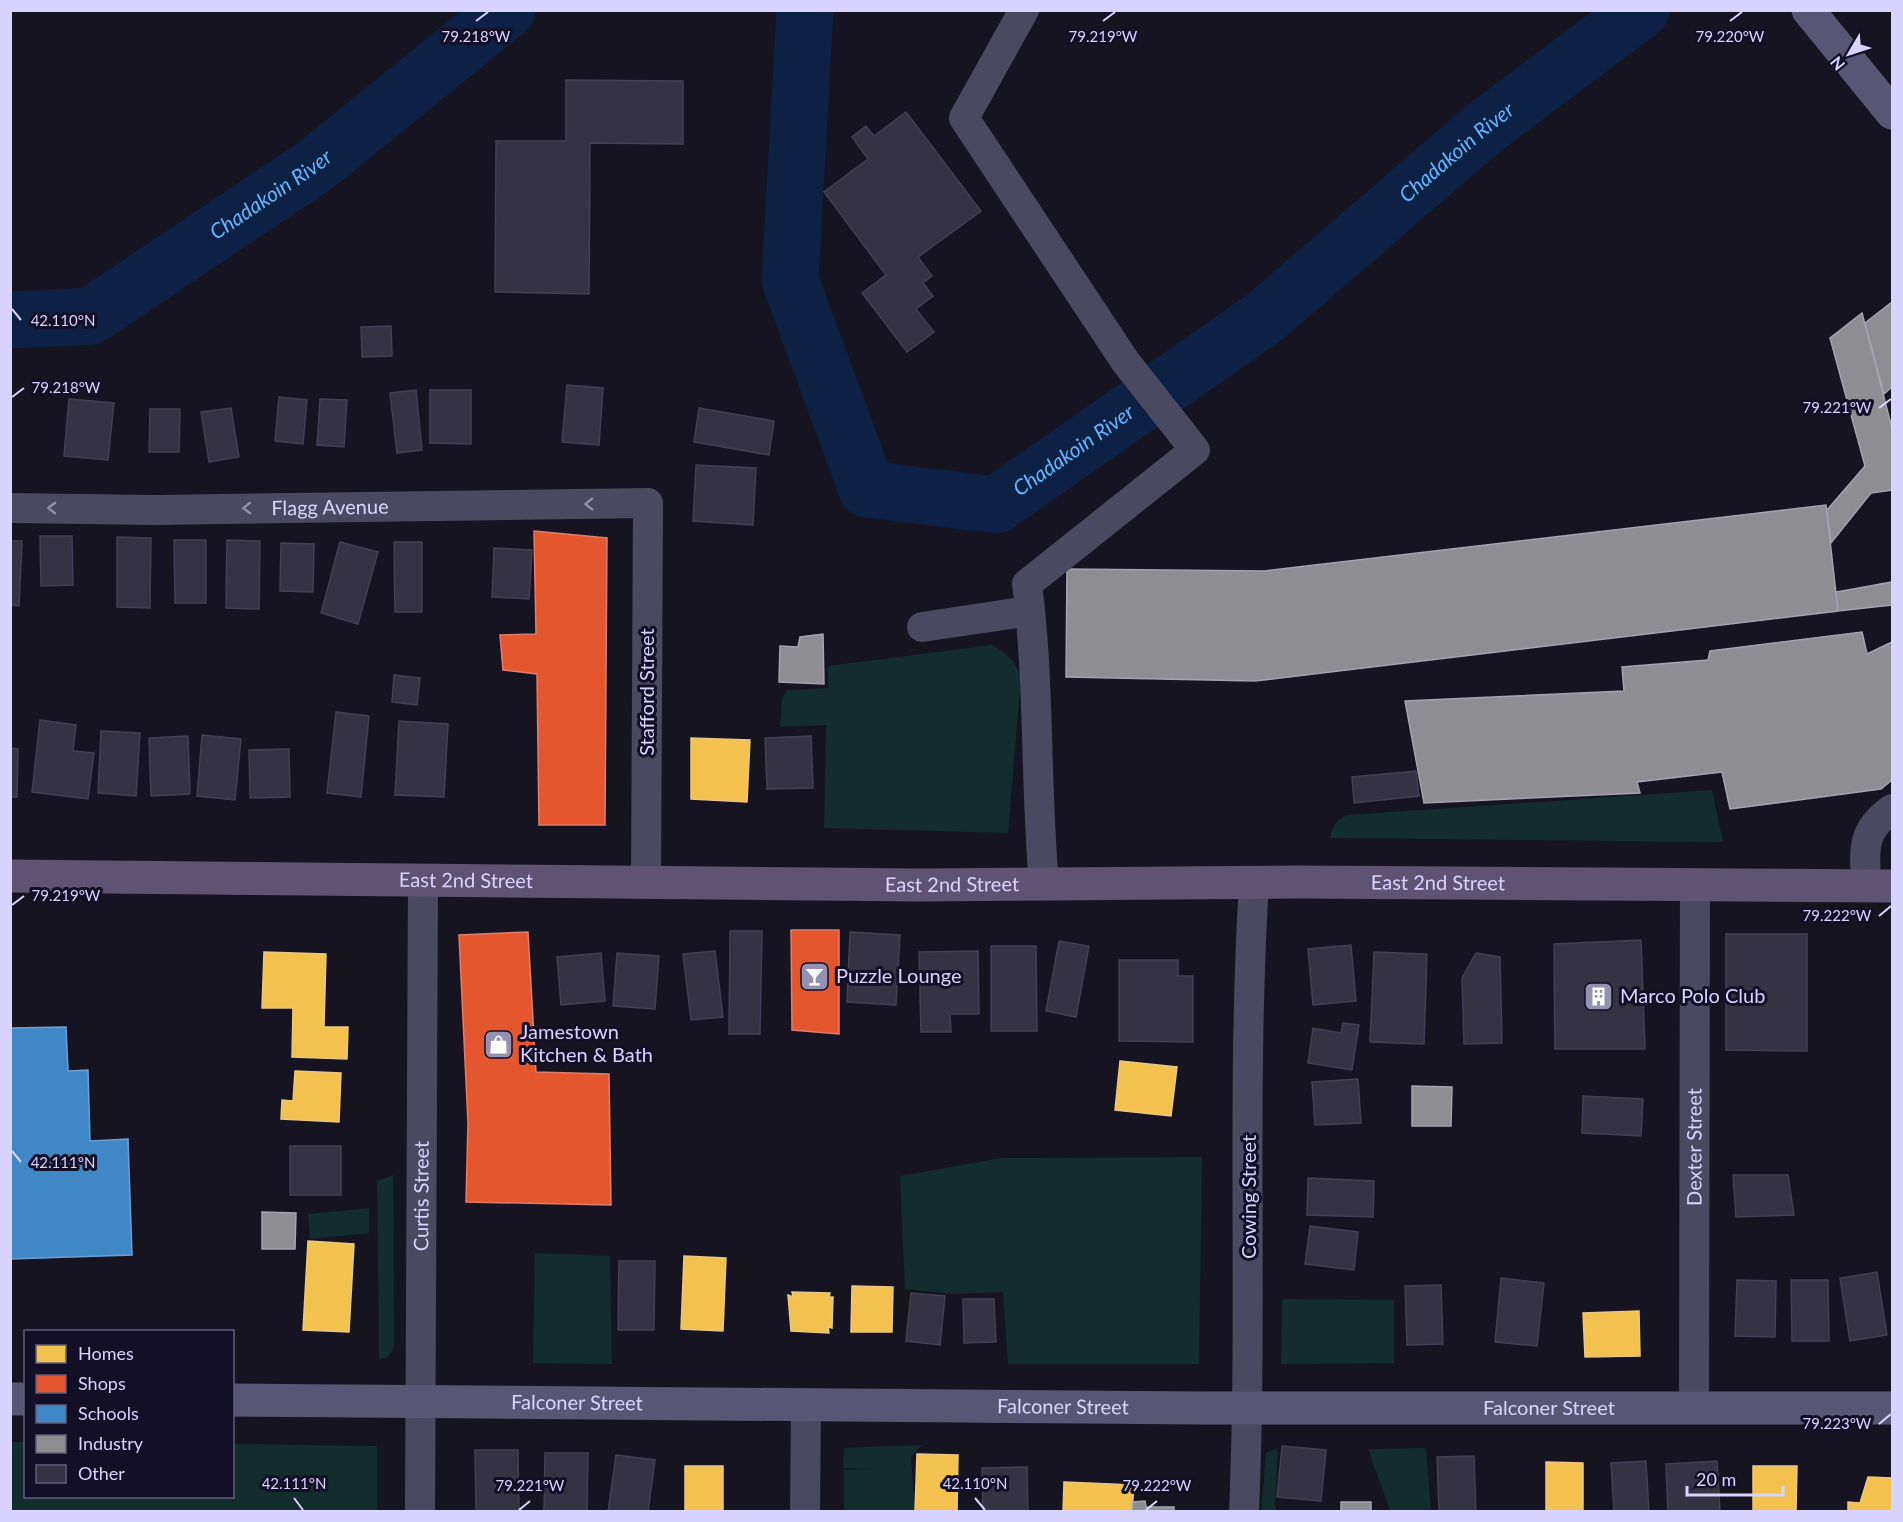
<svg xmlns="http://www.w3.org/2000/svg" width="1903" height="1522" viewBox="0 0 1903 1522" font-family="Lato,sans-serif">
<style>
.grass{fill:#132c2d}
.homes{fill:#f2c14e;stroke:#eac783;stroke-width:1.5}
.shops{fill:#e4572e;stroke:#e17c6d;stroke-width:1.5}
.schools{fill:#3f88c5;stroke:#6d9fd6;stroke-width:1.5}
.industry{fill:#8d8d92;stroke:#a4a2b3;stroke-width:1.5}
.lines{fill:none;stroke-linecap:round;stroke-linejoin:round}
.river{stroke:#0d2144;stroke-width:57}
.building{fill:#343243;stroke:#433f54;stroke-width:1.5}
.street{stroke:#4a4962;stroke-width:30}
.secondary{stroke:#575674;stroke-width:33}
.primary{stroke:#5e5373;stroke-width:33}
.oneway{stroke:#928eb0}
.ticks{fill:none;stroke:#d9d4ff;stroke-width:2}
.labels{text-anchor:middle;stroke-width:6;stroke-linejoin:round;paint-order:stroke}
.street-label{font-size:20px;fill:#d9d4ff;stroke:#130f26}
.poi-label{font-size:20px;fill:#d9d4ff;stroke:#130f26;text-anchor:start}
.water-label{font-size:21px;font-style:italic;fill:#62b6ff;stroke:#130f26}
.ticks-label{font-size:15px;text-anchor:middle;fill:#d9d4ff;stroke:#130f26;stroke-width:6;stroke-linejoin:round;paint-order:stroke}
</style>
<rect width="100%" height="100%" fill="#161421"/>
<path class="grass" d="M991 645C1008 653 1015 661 1021 678L1008 833 824 828 826 725 780 727 782 699 787 690 828 688V666Z
M1712 790 1723 842 1330 838C1332 826 1337 819 1348 815Z
M1202 1157 1199 1364H1008L1003 1292 952 1294 905 1289 900 1176 1002 1158Z
M393 1175 394 1340 393 1350 386 1358 379 1359 377 1181Z
M369 1208V1233L310 1239 308 1214Z
M535 1253 610 1256 612 1364 533 1363Z
M1282 1299 1394 1300V1363L1281 1364Z
M10 1442H25L26 1496H232L233 1444 377 1446V1511H11Z
M922 1445 911 1457 915 1511H844V1470L872 1469 843 1468 844 1448Z
M1278 1448 1275 1505 1277 1511H1261L1266 1453Z
M1426 1448 1431 1511H1390L1368 1449Z"/>
<path class="homes" d="M691 738 750 740 747 802 691 799Z
M264 952 326 954 324 1027H348L347 1059 292 1057 293 1008H262Z
M1120 1061 1177 1067 1171 1116 1115 1110Z
M295 1071 341 1073 339 1122 281 1119 282 1100 293 1101Z
M308 1241 354 1244 349 1332 303 1330Z
M684 1256 726 1258 723 1331 681 1329Z
M852 1286 893 1287 892 1332H851Z
M792 1292 830 1293 829 1297H833L832 1328 828 1327 829 1333 791 1331 788 1295 793 1297Z
M1639 1311 1640 1356 1585 1357 1583 1313Z
M917 1454 958 1455 957 1512 915 1511Z
M1546 1462 1583 1463V1512H1546Z
M685 1466H723V1512H685Z
M1753 1466H1797L1796 1512H1753Z
M1868 1477 1892 1478V1512H1848V1502L1860 1503Z
M1064 1482 1134 1485 1132 1512H1063Z"/>
<path class="shops" d="M534 531 607 538 605 825H539L537 674 503 670 500 635 536 634Z
M791 930H839V1034L792 1030Z
M528 932 536 1072 609 1074 611 1205 466 1202 468 1123 459 935Z"/>
<path class="schools" d="M66 1027 68 1071 88 1070 90 1141 128 1139 132 1255 10 1259V1028Z"/>
<path class="industry" d="M1892 302V387L1884 394 1865 323Z
M1862 313 1892 428V490L1871 493 1831 543 1827 510 1865 466 1830 338Z
M1826 505 1838 611 1255 681 1066 677 1067 569 1264 571Z
M1892 582V605L1838 611 1836 592Z
M1862 632 1867 654 1892 642V780L1881 789 1730 809 1722 772 1637 782 1640 793 1424 803 1405 701 1624 691 1622 667 1708 660 1710 651Z
M823 634 824 684 779 682 780 646 798 647 800 637Z
M1412 1086 1452 1087 1451 1126H1412Z
M262 1212 296 1213 295 1249H262Z
M1145 1501 1146 1507H1174V1512H1132L1133 1502Z
M1341 1502H1371V1512H1341Z"/>
<g class="lines">
<g class="river">
<path id="s1" d="M805 10 790 280 867 489 996 505 1265 317 1483 129 1641 10"/>
<path id="s2" d="M10 320 91 316 316 165 507 10"/>
</g>
</g>
<path class="building" d="M566 80 683 81V144L590 143 589 294 495 292 496 141H566Z
M906 112 981 211 918 257 932 276 923 283 933 296 916 309 934 332 907 352 862 293 886 275 824 192 868 159 852 137 866 126 874 136Z
M391 326 392 356 362 357 361 327Z
M567 385 603 388 599 445 562 442Z
M416 390 422 450 397 453 390 393Z
M430 390H471V444L430 443Z
M279 397 307 400 303 444 275 441Z
M69 399 114 403 108 460 64 456Z
M320 399 347 400 344 447 317 445Z
M231 408 239 457 209 462 201 412Z
M699 408 774 421 769 455 694 442Z
M150 409H180L179 452H149Z
M696 465 756 468 753 525 693 521Z
M40 536H72L73 585 41 586Z
M117 537 151 538 150 608 117 607Z
M174 540H206V603H175Z
M227 540 260 541 259 609 226 608Z
M10 541H22L19 606 10 605Z
M340 542 378 552 358 624 321 613Z
M394 542H422V612H395Z
M281 543 314 544 313 592 280 591Z
M494 548 532 550 529 599 492 597Z
M394 675 420 678 417 705 392 702Z
M336 712 369 716 361 797 327 793Z
M40 720 76 725 73 751 94 753 88 799 32 792Z
M399 721 448 724 444 797 395 795Z
M101 731 140 733 136 796 98 793Z
M202 735 241 739 235 800 197 796Z
M188 736 190 794 151 796 149 738Z
M811 736 813 788 767 789 765 738Z
M10 748 18 749 17 797H10Z
M289 749 290 797 250 798 249 750Z
M1416 771 1419 796 1354 803 1352 777Z
M730 931H762L760 1034H729Z
M850 932 900 935 896 1005 847 1002Z
M1726 934H1807V1051L1726 1050Z
M1641 940 1645 1049H1555L1554 944Z
M1059 941 1089 946 1076 1017 1046 1011Z
M1351 945 1356 1001 1313 1005 1308 949Z
M991 946H1036L1037 1031H991Z
M715 951 723 1017 691 1020 683 954Z
M978 951 979 1014H950L951 1032H921L919 952Z
M1374 952 1427 954 1424 1044 1370 1042Z
M601 953 605 1001 561 1005 557 957Z
M617 953 659 956 655 1009 613 1006Z
M1476 953 1500 957 1502 1043 1464 1044 1462 978Z
M1119 960H1178V976H1193V1042L1119 1041Z
M1343 1023 1359 1025 1352 1070 1308 1063 1313 1028 1341 1033Z
M1358 1079 1361 1123 1315 1125 1312 1082Z
M1583 1096 1643 1099 1641 1136 1582 1133Z
M290 1146H341V1195H290Z
M1733 1175H1788L1794 1215 1736 1217Z
M1308 1178 1374 1181 1373 1217 1307 1215Z
M1310 1226 1358 1232 1354 1270 1305 1264Z
M619 1261H655L654 1330H618Z
M1877 1272 1887 1335 1850 1341 1840 1278Z
M1501 1278 1544 1283 1537 1346 1495 1342Z
M1737 1280 1776 1281 1775 1337 1735 1336Z
M1791 1280H1828L1829 1341H1792Z
M1441 1285 1443 1344 1407 1345 1405 1286Z
M911 1293 945 1296 940 1345 906 1341Z
M963 1299H994L996 1342 964 1343Z
M1282 1446 1326 1450 1321 1501 1277 1497Z
M475 1450H518L519 1512H476Z
M545 1453H588L587 1512H544Z
M616 1455 655 1460 648 1512H608Z
M1474 1456 1476 1512H1439L1437 1457Z
M1646 1461 1649 1512H1614L1611 1463Z
M1717 1461 1720 1512H1668L1666 1464Z
M1027 1467 1028 1512H983L982 1468Z"/>
<g class="lines">
<g class="street">
<path d="M1024 10 964 118 1125 361 1195 450 1027 584C1040 684 1035 784 1044 884"/>
<path id="s3" d="M10 508 156 510 648 503 646 881"/>
<path d="M922 627 1030 611"/>
<path d="M1866 886C1865 850 1860 832 1892 809"/>
<path id="s4" d="M1694 1408 1695 885"/>
<path id="s5" d="M420 1512 423 879"/>
<path d="M805 1512 806 1406"/>
<path d="M1244 1512C1253 1302 1241 1092 1254 883"/>
</g>
<g class="secondary">
<path d="M1808 10 1892 113"/>
<path d="M10 1399H26"/>
<path id="s6" d="M232 1400 1204 1408H1892"/>
</g>
<path class="primary" id="s7" d="M10 876 919 885 1298 882 1892 886"/>
</g>
<defs><path id="oneway-chevron" d="M-2-3.5L2.5 0L-2 3.5" fill="none" stroke-width="1.6" stroke-linecap="round" stroke-linejoin="round" transform="scale(1.5)"/></defs>
<g class="oneway">
<use href="#oneway-chevron" transform="translate(589 504) rotate(179)"/>
<use href="#oneway-chevron" transform="translate(52 508) rotate(-179)"/>
<use href="#oneway-chevron" transform="translate(247 508) rotate(179)"/>
</g>
<path class="ticks" d="M476 21 488 12M1103 21 1115 12M1730 21 1742 12M12 309 21 320M12 397 24 388M1879 408 1891 399M12 905 24 896M1879 916 1891 906M12 1151 21 1162M1879 1424 1891 1414M294 1498 303 1510M975 1498 985 1510M519 1510 530 1501M1146 1510 1157 1501"/>
<defs>
<symbol id="bar-square" viewBox="-11 -11 22 22"><rect x="-9" y="-9" width="18" height="18" rx="4" fill="#9591b1" stroke="#130f26"/><path d="M-6-5H6L.8 .8V4.5H3.5V6h-7V4.5H-.8V.8Z" fill="#fff"/></symbol>
<symbol id="building-square" viewBox="-11 -11 22 22"><rect x="-9" y="-9" width="18" height="18" rx="4" fill="#9591b1" stroke="#130f26"/><path d="M-4-6H4V6H1V3H-1V6H-4ZM-2.5-4.3h1.7v1.8h-1.7ZM.8-4.3h1.7v1.8H.8ZM-2.5-1h1.7V.8h-1.7ZM.8-1h1.7V.8H.8Z" fill="#fff"/></symbol>
<symbol id="shop-square" viewBox="-11 -11 22 22"><rect x="-9" y="-9" width="18" height="18" rx="4" fill="#9591b1" stroke="#130f26"/><path d="M-5-2.5h2.3a2.7 3.5 0 0 1 5.4 0H5L5.5 6h-11ZM-1.5-2.5h3a1.5 2.3 0 0 0-3 0Z" fill="#fff"/></symbol>
</defs>
<g fill-rule="evenodd">
<use href="#bar-square" x="798" y="960" width="33" height="33"/>
<use href="#building-square" x="1582" y="980" width="33" height="33"/>
<use href="#shop-square" x="482" y="1028" width="33" height="33"/>
</g>
<g class="labels">
<g class="street-label">
<text dy="7" stroke="none"><textPath href="#s3" startOffset="320">Flagg Avenue</textPath></text>
<text transform="translate(647 692) rotate(-90)" y="7">Stafford Street</text>
<text dy="7" stroke="none"><textPath href="#s7" startOffset="456">East 2nd Street</textPath></text>
<text dy="7" stroke="none"><textPath href="#s7" startOffset="1428">East 2nd Street</textPath></text>
<text dy="7" stroke="none"><textPath href="#s7" startOffset="942">East 2nd Street</textPath></text>
<text dy="7" stroke="none"><textPath href="#s4" startOffset="261">Dexter Street</textPath></text>
<text dy="7" stroke="none"><textPath href="#s5" startOffset="316">Curtis Street</textPath></text>
<text transform="translate(1249 1197) rotate(-90)" y="7">Cowing Street</text>
<text dy="7" stroke="none"><textPath href="#s6" startOffset="345">Falconer Street</textPath></text>
<text dy="7" stroke="none"><textPath href="#s6" startOffset="831">Falconer Street</textPath></text>
<text dy="7" stroke="none"><textPath href="#s6" startOffset="1317">Falconer Street</textPath></text>
</g>
<g class="poi-label">
<text x="836" y="983">Puzzle Lounge</text>
<text x="1620" y="1003">Marco Polo Club</text>
<text x="520" y="1039">Jamestown<tspan x="520" dy="23">Kitchen &amp; Bath</tspan></text>
</g>
<g class="water-label">
<text dy="7" stroke="none"><textPath href="#s1" startOffset="1204">Chadakoin River</textPath></text>
<text dy="7" stroke="none"><textPath href="#s2" startOffset="298">Chadakoin River</textPath></text>
<text dy="7" stroke="none"><textPath href="#s1" startOffset="718">Chadakoin River</textPath></text>
</g>
</g>
<g class="ticks-label">
<text x="476" y="42">79.218°W</text>
<text x="1103" y="42">79.219°W</text>
<text x="1730" y="42">79.220°W</text>
<text x="63" y="326">42.110°N</text>
<text x="66" y="393">79.218°W</text>
<text x="1837" y="413">79.221°W</text>
<text x="66" y="901">79.219°W</text>
<text x="1837" y="921">79.222°W</text>
<text x="63" y="1168">42.111°N</text>
<text x="1837" y="1429">79.223°W</text>
<text x="294" y="1489">42.111°N</text>
<text x="975" y="1489">42.110°N</text>
<text x="530" y="1491">79.221°W</text>
<text x="1157" y="1491">79.222°W</text>
</g>
<rect width="1903" height="1522" fill="none" stroke="#d9d4ff" stroke-width="24"/>
<rect x="24" y="1330" width="210" height="168" fill="#130f26" stroke="#625e7d" stroke-width="1.5"/>
<rect x="36" y="1345" width="30" height="18" fill="#f2c14e" stroke="#625e7d" stroke-width="1.5"/>
<text x="78" y="1360" font-size="18" fill="#d9d4ff">Homes</text>
<rect x="36" y="1375" width="30" height="18" fill="#e4572e" stroke="#625e7d" stroke-width="1.5"/>
<text x="78" y="1390" font-size="18" fill="#d9d4ff">Shops</text>
<rect x="36" y="1405" width="30" height="18" fill="#3f88c5" stroke="#625e7d" stroke-width="1.5"/>
<text x="78" y="1420" font-size="18" fill="#d9d4ff">Schools</text>
<rect x="36" y="1435" width="30" height="18" fill="#8d8d92" stroke="#625e7d" stroke-width="1.5"/>
<text x="78" y="1450" font-size="18" fill="#d9d4ff">Industry</text>
<rect x="36" y="1465" width="30" height="18" fill="#343243" stroke="#625e7d" stroke-width="1.5"/>
<text x="78" y="1480" font-size="18" fill="#d9d4ff">Other</text>
<g transform="translate(1849 54) rotate(231)" stroke="#130f26" stroke-width="4.5" paint-order="stroke">
<path d="M0-4.5L10 22L0 15L-10 22Z" fill="#d9d4ff"/>
<text y="-9" font-size="16" font-weight="bold" text-anchor="middle" fill="#d9d4ff">N</text>
</g>
<path d="M1687 1486v9h96v-9" fill="none" stroke="#d9d4ff" stroke-width="3"/>
<text x="1696" y="1486" font-size="18" fill="#d9d4ff" stroke="#130f26" stroke-width="4.5" paint-order="stroke">20 m</text>
</svg>
